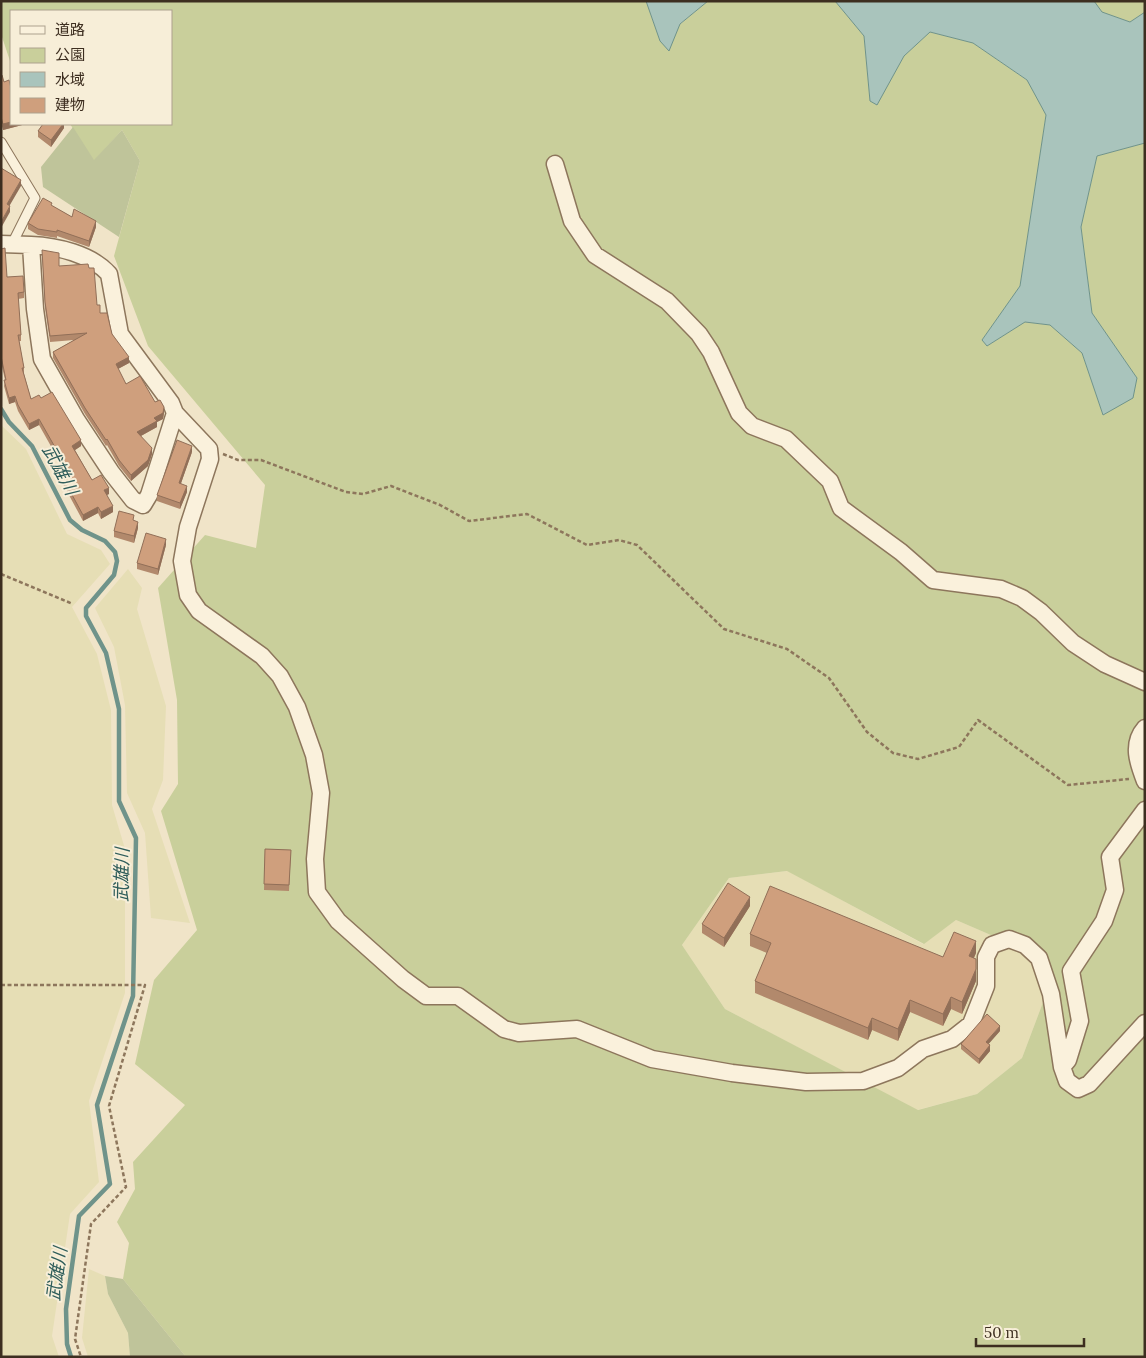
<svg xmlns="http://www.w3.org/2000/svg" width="1146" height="1358" viewBox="0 0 1146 1358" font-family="Lora,'Noto Sans JP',serif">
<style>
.farmland{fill:#e6deb5}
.green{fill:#c9cf9b;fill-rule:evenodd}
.cemetery{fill:#bfc49a}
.water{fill:#a9c4bc;stroke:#6f938a}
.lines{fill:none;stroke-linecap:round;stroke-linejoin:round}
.stream{stroke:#6f938a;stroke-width:4.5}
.lane-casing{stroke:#8d765c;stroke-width:11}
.street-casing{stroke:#8d765c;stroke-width:19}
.path{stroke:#8d765c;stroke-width:2.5;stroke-dasharray:4 2.5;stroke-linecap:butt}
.lane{stroke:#faf1dc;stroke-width:9}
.street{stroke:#faf1dc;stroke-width:16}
.wall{fill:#b2896c}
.shaded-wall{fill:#916f58}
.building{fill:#cf9f7d;stroke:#916f58}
.labels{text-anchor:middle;stroke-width:4;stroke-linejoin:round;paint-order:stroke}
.water-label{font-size:18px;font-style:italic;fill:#2f5d5a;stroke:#f7eed8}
</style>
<rect width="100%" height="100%" fill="#f0e4c8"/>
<path class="farmland" d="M1 425 26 449 67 534 101 550 110 564 72 607 97 654 111 710 112 805 125 849V993L89 1101 99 1182 70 1214 52 1336 59 1357H1Z
M128 569 142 588 137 609 166 706 163 780 152 809 190 923 151 918 145 833 127 793 125 705 114 647 95 608Z
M788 871 923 944 956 920 1028 951 1045 997 1022 1058 977 1094 917 1110 725 1009 682 945 729 878Z
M89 1269 105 1276 108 1294 128 1333 130 1357H88L82 1338Z"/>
<path class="green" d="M1 1H646L660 41 708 1H835L864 36 870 101 877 104 904 56 930 32 973 43 1028 81 1046 115 1020 286 982 340 987 346 1025 322 1050 325 1082 353 1103 415 1137 378 1092 313 1081 227 1097 156 1145 143V1357H186L123 1279 129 1243 117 1222 135 1189 133 1162 185 1105 135 1064 154 980 197 930 161 811 178 784 177 700 158 588 205 535 256 548 265 485 148 346 114 256 140 161 122 130 94 161 70 124H171V11H11V64L1 34ZM787 871 924 944 956 920 1028 951 1045 997 1022 1058 977 1094 918 1110 725 1009 682 945 729 878Z
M1094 1H1145V12L1130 22 1102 12Z"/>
<path class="cemetery" d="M73 127 94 160 122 130 140 161 119 237 43 187 41 167Z
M105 1276 123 1279 186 1357H130L128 1333 108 1294Z"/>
<path class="water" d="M646 1H708L680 24 669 51 660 41Z
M835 1H1094L1102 12 1130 22 1145 12V143L1097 156 1081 227 1092 313 1137 378 1133 398 1103 415 1082 353 1050 325 1025 322 987 346 982 340 1020 286 1046 115 1027 80 973 43 930 32 904 56 877 105 870 101 864 36Z"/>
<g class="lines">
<path class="stream" d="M1 409 9 422 32 446 70 520 82 530 105 541 115 552 117 561 114 575 86 608V616L106 653 119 709V801L136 838 133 996 97 1105 110 1184 79 1216 66 1309 67 1344 71 1357"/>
<defs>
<path id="lane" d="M1 142 35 198 12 244"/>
<path id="street" d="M555 164 572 221 595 255 667 301 699 334 711 352 739 413 752 426 786 439 830 481 841 508 901 552 933 580 1001 589 1022 598 1041 612 1073 643 1105 664 1145 682
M1 244 31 245 35 309 42 359 76 419 111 472 133 500 143 505 149 495 175 413 171 403 120 334 109 274C91 254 57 246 31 245
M175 413 209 449 210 459 188 527 182 561 188 595 199 611 262 656 280 676 297 707 314 755 321 793 315 859 317 892 338 921 403 979 426 996H458L504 1029 519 1033 577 1029 652 1059 732 1073 806 1082 863 1081 898 1068 923 1049 952 1039 971 1024 986 986V957L992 945 1009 939 1025 945 1039 958 1051 994 1062 1067 1067 1081 1078 1089 1089 1084 1145 1023
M1145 728C1131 744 1138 763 1145 781
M1062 1067 1068 1060 1080 1021 1071 971 1104 921 1115 890 1110 857 1145 810"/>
</defs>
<use href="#lane" class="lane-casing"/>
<use href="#street" class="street-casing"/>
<path class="path" d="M223 454 238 460H261L346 492 363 494 391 486 440 505 469 521 527 514 587 545 619 540 637 545 724 629 787 649 829 678 867 732 893 753 918 759 959 747 978 720 1068 785 1129 779
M1 574 73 604
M1 985H145L109 1106 126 1187 91 1224 75 1339 81 1357"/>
<use href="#lane" class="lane"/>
<use href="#street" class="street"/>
</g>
<path class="wall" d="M1 75 11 124H26L3 130 1 123Z
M64 124V128L51 147 38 137V131Z
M52 206 72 217 96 227 89 247 57 236V238L38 235 28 229V223Z
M1 249 7 277 24 292V298L18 299 21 335V341H19L24 368V374L31 399 41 398 81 446 75 450 92 480 109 494 107 495 113 512 101 519 98 513 83 521 57 473V467L61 464 39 425 29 430 18 411 15 402 9 404 4 386 5 380 1 362Z
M42 256 59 266 97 305 100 313 129 363 118 369 126 384 155 402 164 413 163 419 157 422V427L141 436 152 454 148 466 131 481 119 466 107 445 106 446 85 414 53 358V352L74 340 50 342 45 308Z
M192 452 181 483 187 492 180 509 157 501V495Z
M134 520 138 528 134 543 114 537V531Z
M166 545 158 575 137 569V563Z
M265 849 291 850 289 891 264 890Z
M750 906 724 947 702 933V924Z
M750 934 943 957 976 953 974 958 976 981 962 1014 951 1009 943 1026 910 1012 898 1041 872 1030 868 1040 755 993V981L767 953 750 946Z
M1000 1031 988 1044 990 1051 979 1064 961 1049V1044Z"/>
<path class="shaded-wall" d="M11 122V124H26L3 130V124Z
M63 124H64V128L51 147V140Z
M21 180V186L7 210V204Z
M10 206V212L1 228V222Z
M96 221V227L89 247V241Z
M129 357V363L116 370V364Z
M15 396V402L9 404V398Z
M164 407V413L163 419 157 422V427L137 438V432L154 418Z
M39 419V425L29 430V424Z
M81 440V446L72 452V446Z
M192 446V452L179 489V483Z
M152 448V454L148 466 131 481V475Z
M187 486V492L180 509V503Z
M109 488V494L104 496V490Z
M113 506V512L101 519V512Z
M98 507V513L83 521V515Z
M138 522V528L134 543V536Z
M166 539V545L158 575V569Z
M750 897V906L724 947V938Z
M976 941V953L969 968V956Z
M976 969V981L962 1014V1002Z
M951 997V1009L943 1026V1014Z
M910 1000V1012L898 1041V1029Z
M872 1018V1030L868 1040V1028Z
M1000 1026V1031L986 1047V1042Z
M990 1045V1051L979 1064V1059Z"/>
<path class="building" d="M1 75H2L4 82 9 80 11 88V122L3 124 1 117Z
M43 124H63L51 140 38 131Z
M1 168 21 180 7 204 10 206 1 222Z
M43 198 52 203 51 205 72 217 74 209 96 221 89 241 57 230V232L38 229 28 223Z
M5 248 7 277 23 276 24 292 18 293 21 335H18L24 368H22L31 399 39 395 41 398 52 392 81 440 72 446 92 480 101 475 109 488 104 490 113 506 101 512 98 507 83 515 57 467 64 463 39 419 29 424 18 405 15 396 9 398 4 380H6L1 356V249Z
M42 250 59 253V266L88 264 89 268H94L97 305H100V313H107L112 334 129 357 116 364 126 384 140 376 155 402 160 400 164 407 163 413 154 418 157 421 137 432 152 448 148 460 131 475 119 460 107 439 106 440 85 408 53 352 87 333 50 336 45 302Z
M177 440 192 446 179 483 187 486 180 503 157 495Z
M119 511 134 515 133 520 138 522 134 536 114 531Z
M146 533 166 539 158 569 137 563Z
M265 849 291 850 289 885 264 884Z
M728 883 750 897 724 938 702 924Z
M770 886 943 957 954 932 976 941 969 956 976 959V969L962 1002 951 997 943 1014 910 1000 898 1029 872 1018 868 1028 755 981 771 943 750 934Z
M987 1014 1000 1026 986 1042 990 1045 979 1059 961 1044Z"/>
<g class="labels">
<g class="water-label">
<text transform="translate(60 470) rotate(62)" y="6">武雄川</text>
<text transform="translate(122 875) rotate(-89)" y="6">武雄川</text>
<text transform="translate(57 1274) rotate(-82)" y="6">武雄川</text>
</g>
</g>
<rect width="1146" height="1358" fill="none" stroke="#3d2e20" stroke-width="5"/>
<rect x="10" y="10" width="162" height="115" fill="#f7eed8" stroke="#ada18e"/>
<rect x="20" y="26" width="25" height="8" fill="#faf1dc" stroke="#ada18e"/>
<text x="55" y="35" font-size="15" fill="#3d2e20">道路</text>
<rect x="20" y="48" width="25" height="15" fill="#c9cf9b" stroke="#ada18e"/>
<text x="55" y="60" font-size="15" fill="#3d2e20">公園</text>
<rect x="20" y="72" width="25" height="15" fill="#a9c4bc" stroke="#ada18e"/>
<text x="55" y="85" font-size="15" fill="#3d2e20">水域</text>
<rect x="20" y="98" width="25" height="15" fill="#cf9f7d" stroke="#ada18e"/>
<text x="55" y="110" font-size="15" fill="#3d2e20">建物</text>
<path d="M976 1338v8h108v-8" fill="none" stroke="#3d2e20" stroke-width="2.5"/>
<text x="984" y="1338" font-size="15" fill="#3d2e20" stroke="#f7eed8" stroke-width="4" paint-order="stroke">50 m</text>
</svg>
